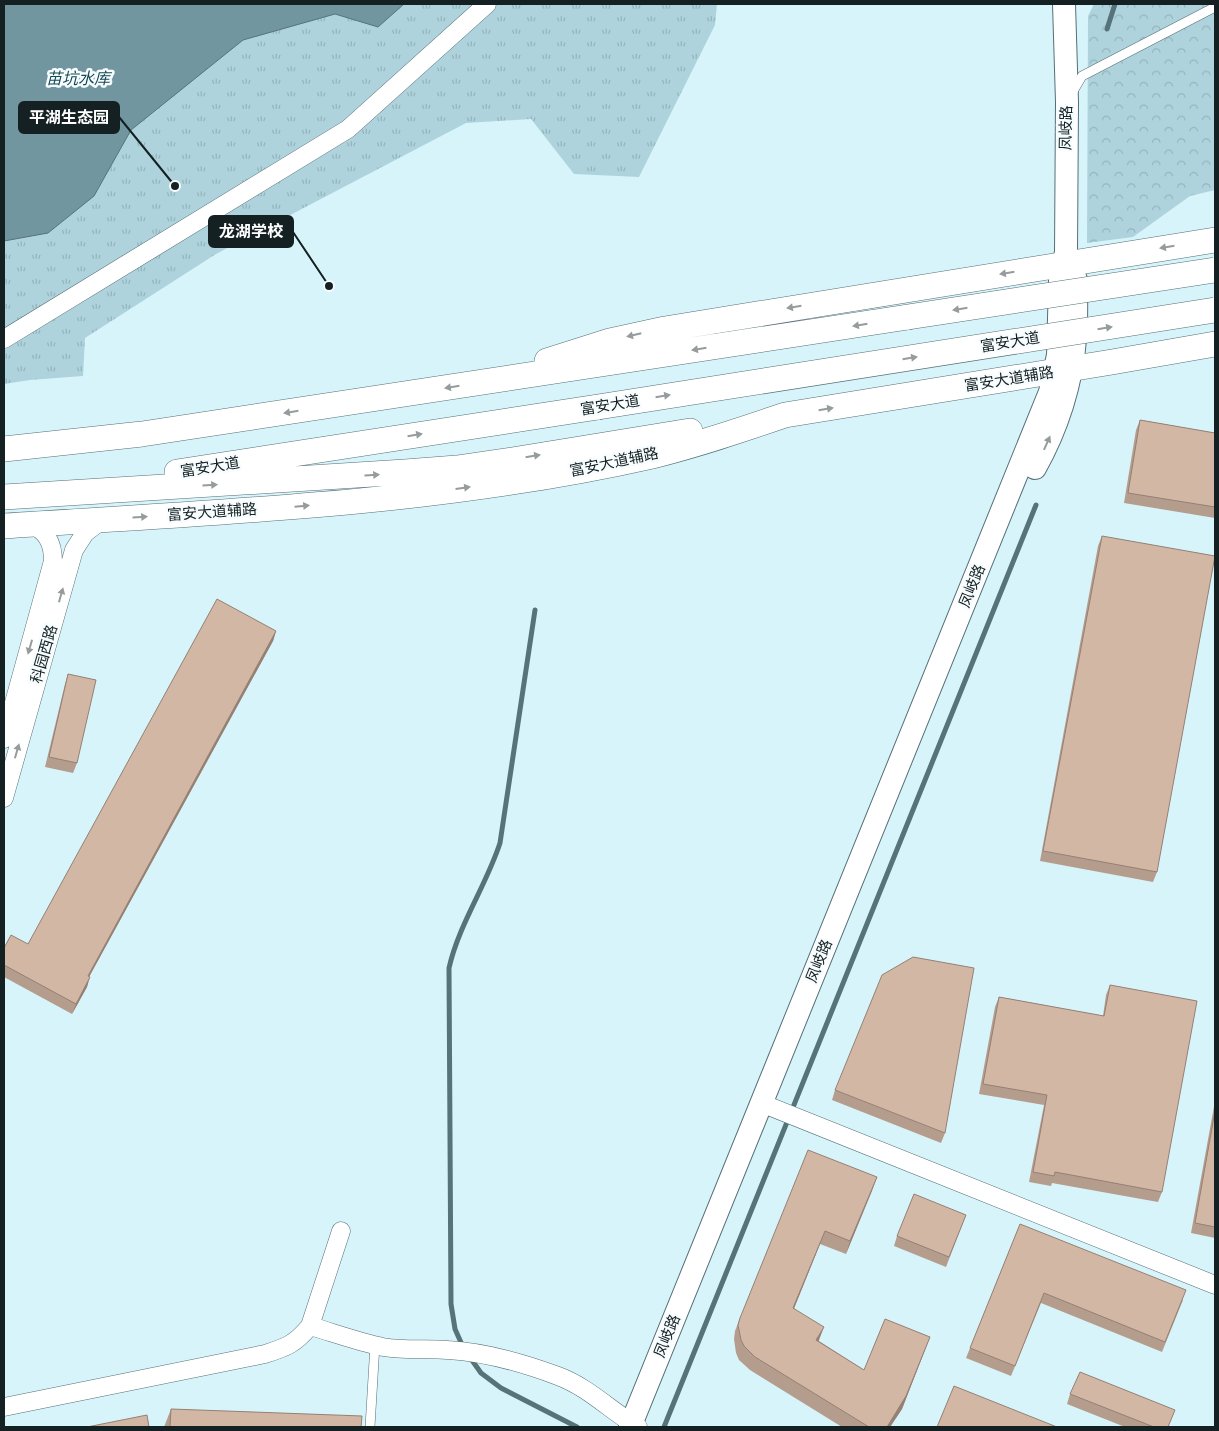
<svg xmlns="http://www.w3.org/2000/svg" width="1219" height="1431" viewBox="0 0 1219 1431" font-family="'Exo 2','Noto Sans SC',sans-serif">
<style>
.forest{fill:url(#forest-crowns)}
.park{fill:url(#park-tufts)}
.water{fill:#72969f;stroke:#56737a}
.lines{fill:none;stroke-linecap:round;stroke-linejoin:round}
.stream{stroke:#56737a;stroke-width:5}
.service-casing{stroke:#556f75;stroke-width:10}
.minor-casing{stroke:#556f75;stroke-width:19}
.tertiary-casing{stroke:#556f75;stroke-width:24}
.secondary-casing{stroke:#556f75;stroke-width:26}
.service{stroke:#fff;stroke-width:9}
.minor{stroke:#fff;stroke-width:18}
.tertiary{stroke:#fff;stroke-width:22}
.secondary{stroke:#fff;stroke-width:25}
.secondary-bridge-casing{stroke:#556f75;stroke-width:26;stroke-linecap:butt}
.secondary-bridge{stroke:#fff;stroke-width:25}
.wall{fill:#b59d8e}
.shaded-wall{fill:#948074}
.building{fill:#d3b7a5;stroke:#948074}
.oneway{fill:#969b9c}
.labels{text-anchor:middle;stroke-width:5;stroke-linejoin:round;paint-order:stroke}
.street-label{font-size:15px;fill:#152022;stroke:#f7fcfe}
.water-label{font-size:16px;font-style:italic;fill:#144954;stroke:#f7fcfe}
.leader{fill:none;stroke:#152022;stroke-width:2}
.callout-dot{fill:#152022;stroke:#f7fcfe;stroke-width:2}
.callout{fill:#152022;stroke:#152022;stroke-width:2}
.callout-label{font-size:16px;text-anchor:middle;font-weight:bold;fill:#fff}
</style>
<defs>
<pattern id="forest-crowns" width="20" height="18" patternUnits="userSpaceOnUse" patternTransform="scale(1.25)"><rect width="20" height="18" fill="#aed3dd"/><path d="M2 6a3 3 0 1 1 6 0M12 15a3 3 0 1 1 6 0" fill="none" stroke="#95b5bd"/></pattern>
<pattern id="park-tufts" width="24" height="20" patternUnits="userSpaceOnUse" patternTransform="scale(1.25)"><rect width="24" height="20" fill="#aed3dd"/><path d="M3 7l-1-3M5 7V3M7 7l1-3M15 17l-1-3M17 17v-4M19 17l1-3" fill="none" stroke="#95b5bd"/></pattern>
</defs>
<rect width="100%" height="100%" fill="#d7f4fb"/>
<path class="forest" d="M1094 4H1215V190L1190 196 1133 237 1087 243 1088 16Z"/>
<path class="park" d="M4 4H717L715 25 639 177 574 174 531 119 466 123 216 254 85 338 83 376 30 380 4 384Z"/>
<path class="water" d="M4 4H404L378 27 335 14 243 40 131 130 94 196 48 233 4 241Z"/>
<g class="lines">
<path class="stream" d="M1107 29 1115 4
M463 1347 455 1329 451 1304 449 968C459 924 486 886 500 843L535 610
M469 1356 481 1373 501 1388 577 1427
M664 1427 1036 505"/>
<defs>
<path id="service" d="M1072 93 1082 76 1215 7
M370 1427 375 1344"/>
<path id="minor" d="M4 339 348 129 487 4
M4 739 53 561C53 543 47 531 30 524
M4 798 74 550 85 533 102 520
M761 1103 1215 1285
M310 1326 341 1231
M4 1407 265 1354C287 1347 295 1344 310 1326 334 1333 359 1342 383 1347 405 1351 426 1348 448 1350 486 1352 523 1363 558 1376 588 1387 611 1411 638 1427"/>
<path id="tertiary" d="M1035 468C1057 429 1072 383 1075 339 1077 319 1076 300 1076 280L1074 274
M630 1427 1050 392 1058 355 1060 281 1066 252 1067 102 1064 4"/>
<path id="secondary" d="M547 361 610 341 665 329 1215 240
M4 449 142 434 908 317
M177 472 598 407
M4 497 405 472 457 468 512 460 690 431
M4 526C220 512 439 504 652 456 697 445 741 430 785 415L1112 362 1215 344"/>
</defs>
<use href="#service" class="service-casing"/>
<use href="#minor" class="minor-casing"/>
<use href="#tertiary" class="tertiary-casing"/>
<use href="#secondary" class="secondary-casing"/>
<use href="#service" class="service"/>
<use href="#minor" class="minor"/>
<use href="#tertiary" class="tertiary"/>
<use href="#secondary" class="secondary"/>
<defs>
<path id="secondary-bridge" d="M908 317 1215 270
M598 407 1215 310"/>
</defs>
<use href="#secondary-bridge" class="secondary-bridge-casing"/>
<use href="#secondary-bridge" class="secondary-bridge"/>
</g>
<path class="wall" d="M1140 420 1215 433V518L1124 503 1136 430Z
M1102 536 1157 872 1153 882 1040 861 1098 546Z
M276 631 273 641 89 977 87 987 72 1014 4 977V948L28 944Z
M68 674 77 763 73 773 45 767 65 684Z
M1110 985 1162 1192 1158 1202 1052 1183 1051 1186 1029 1182 1044 1105 979 1094 995 1007 999 997 1103 1016 1106 995Z
M835 1090 945 1133 941 1143 832 1100Z
M1215 1101V1238L1191 1233Z
M877 1177 846 1254 820 1244 794 1308 819 1340V1341L864 1370 930 1337 902 1409 890 1427H842L750 1370 739 1360 736 1353 734 1339 735 1331 740 1318Z
M966 1215 946 1267 894 1246 897 1236Z
M1020 1224 1183 1300 1162 1352 1041 1303 1011 1376 966 1358Z
M1070 1394 1175 1410 1168 1427H1125L1067 1404Z
M171 1409 361 1427H164Z"/>
<path class="shaded-wall" d="M276 631 273 641 84 986 88 976Z
M90 977 87 987 72 1014 76 1004Z
M877 1177 872 1191 846 1254 850 1241Z
M825 1231 820 1244 789 1321 793 1308Z
M824 1327 819 1340 811 1353 816 1340Z
M930 1337 902 1409 890 1427H887Z"/>
<path class="building" d="M1140 420 1215 433V507L1128 493Z
M1102 536 1215 556 1157 872 1043 851Z
M217 599 276 631 88 976 90 977 76 1004 4 965V948L11 935 28 944Z
M68 674 96 680 77 763 49 757Z
M913 957 974 968 945 1133 835 1090 882 975Z
M1110 985 1197 1001 1162 1192 1055 1172 1054 1176 1033 1172 1047 1095 983 1084 999 997 1104 1016Z
M1215 1111V1227L1195 1223Z
M808 1150 877 1177 850 1241 825 1231 793 1308 824 1327 816 1340 864 1370 885 1319 930 1337 906 1396 887 1427H869L755 1357 744 1346 741 1340 738 1325 740 1318Z
M914 1194 966 1215 949 1257 897 1236Z
M1020 1224 1186 1290 1165 1342 1044 1293 1015 1366 970 1348Z
M1080 1372 1175 1410 1168 1427H1154L1070 1394Z
M954 1386 1057 1427H937Z
M171 1409 362 1416 361 1427H170Z
M147 1415 149 1427H87Z"/>
<defs><path id="oneway-solid" d="M-6-.8H1V-3.2L6.5 0L1 3.2V.8H-6Z" transform="scale(1.25)"/></defs>
<g class="oneway">
<use href="#oneway-solid" transform="translate(1167 247) rotate(171)"/>
<use href="#oneway-solid" transform="translate(1007 273) rotate(171)"/>
<use href="#oneway-solid" transform="translate(794 307) rotate(171)"/>
<use href="#oneway-solid" transform="translate(960 309) rotate(171)"/>
<use href="#oneway-solid" transform="translate(860 325) rotate(171)"/>
<use href="#oneway-solid" transform="translate(1105 328) rotate(-9)"/>
<use href="#oneway-solid" transform="translate(634 335) rotate(167)"/>
<use href="#oneway-solid" transform="translate(699 349) rotate(171)"/>
<use href="#oneway-solid" transform="translate(910 358) rotate(-9)"/>
<use href="#oneway-solid" transform="translate(452 387) rotate(171)"/>
<use href="#oneway-solid" transform="translate(663 396) rotate(-9)"/>
<use href="#oneway-solid" transform="translate(826 409) rotate(-9)"/>
<use href="#oneway-solid" transform="translate(291 412) rotate(171)"/>
<use href="#oneway-solid" transform="translate(415 435) rotate(-9)"/>
<use href="#oneway-solid" transform="translate(1047 443) rotate(-66)"/>
<use href="#oneway-solid" transform="translate(533 456) rotate(-9)"/>
<use href="#oneway-solid" transform="translate(372 475) rotate(-4)"/>
<use href="#oneway-solid" transform="translate(210 485) rotate(-3)"/>
<use href="#oneway-solid" transform="translate(463 488) rotate(-8)"/>
<use href="#oneway-solid" transform="translate(302 506) rotate(-5)"/>
<use href="#oneway-solid" transform="translate(140 517) rotate(-4)"/>
<use href="#oneway-solid" transform="translate(61 595) rotate(-74)"/>
<use href="#oneway-solid" transform="translate(30 647) rotate(106)"/>
<use href="#oneway-solid" transform="translate(17 751) rotate(-74)"/>
</g>
<g class="labels">
<g class="street-label">
<text transform="translate(1066 128) rotate(-89)" y="5">凤岐路</text>
<text transform="translate(1010 342) rotate(-9)" y="5">富安大道</text>
<text transform="translate(1009 379) rotate(-9)" y="5">富安大道辅路</text>
<text transform="translate(610 405) rotate(-9)" y="5">富安大道</text>
<text transform="translate(614 462) rotate(-12)" y="5">富安大道辅路</text>
<text transform="translate(210 467) rotate(-9)" y="5">富安大道</text>
<text transform="translate(212 512) rotate(-4)" y="5">富安大道辅路</text>
<text transform="translate(972 586) rotate(-68)" y="5">凤岐路</text>
<text transform="translate(44 654) rotate(-74)" y="5">科园西路</text>
<text transform="translate(819 961) rotate(-68)" y="5">凤岐路</text>
<text transform="translate(667 1336) rotate(-68)" y="5">凤岐路</text>
</g>
<g class="water-label">
<text x="78" y="84">苗坑水库</text>
</g>
</g>
<path class="leader" d="M175 186L119 117M329 286L293 232"/>
<g class="callout-dot">
<circle cx="175" cy="186" r="5"/>
<circle cx="329" cy="286" r="5"/>
</g>
<g class="callout">
<rect x="19" y="102" width="100" height="31" rx="5"/>
<rect x="209" y="216" width="84" height="31" rx="5"/>
</g>
<g class="callout-label">
<text x="69" y="123">平湖生态园</text>
<text x="251" y="237">龙湖学校</text>
</g>
<rect width="1219" height="1431" fill="none" stroke="#152022" stroke-width="10"/>
</svg>
